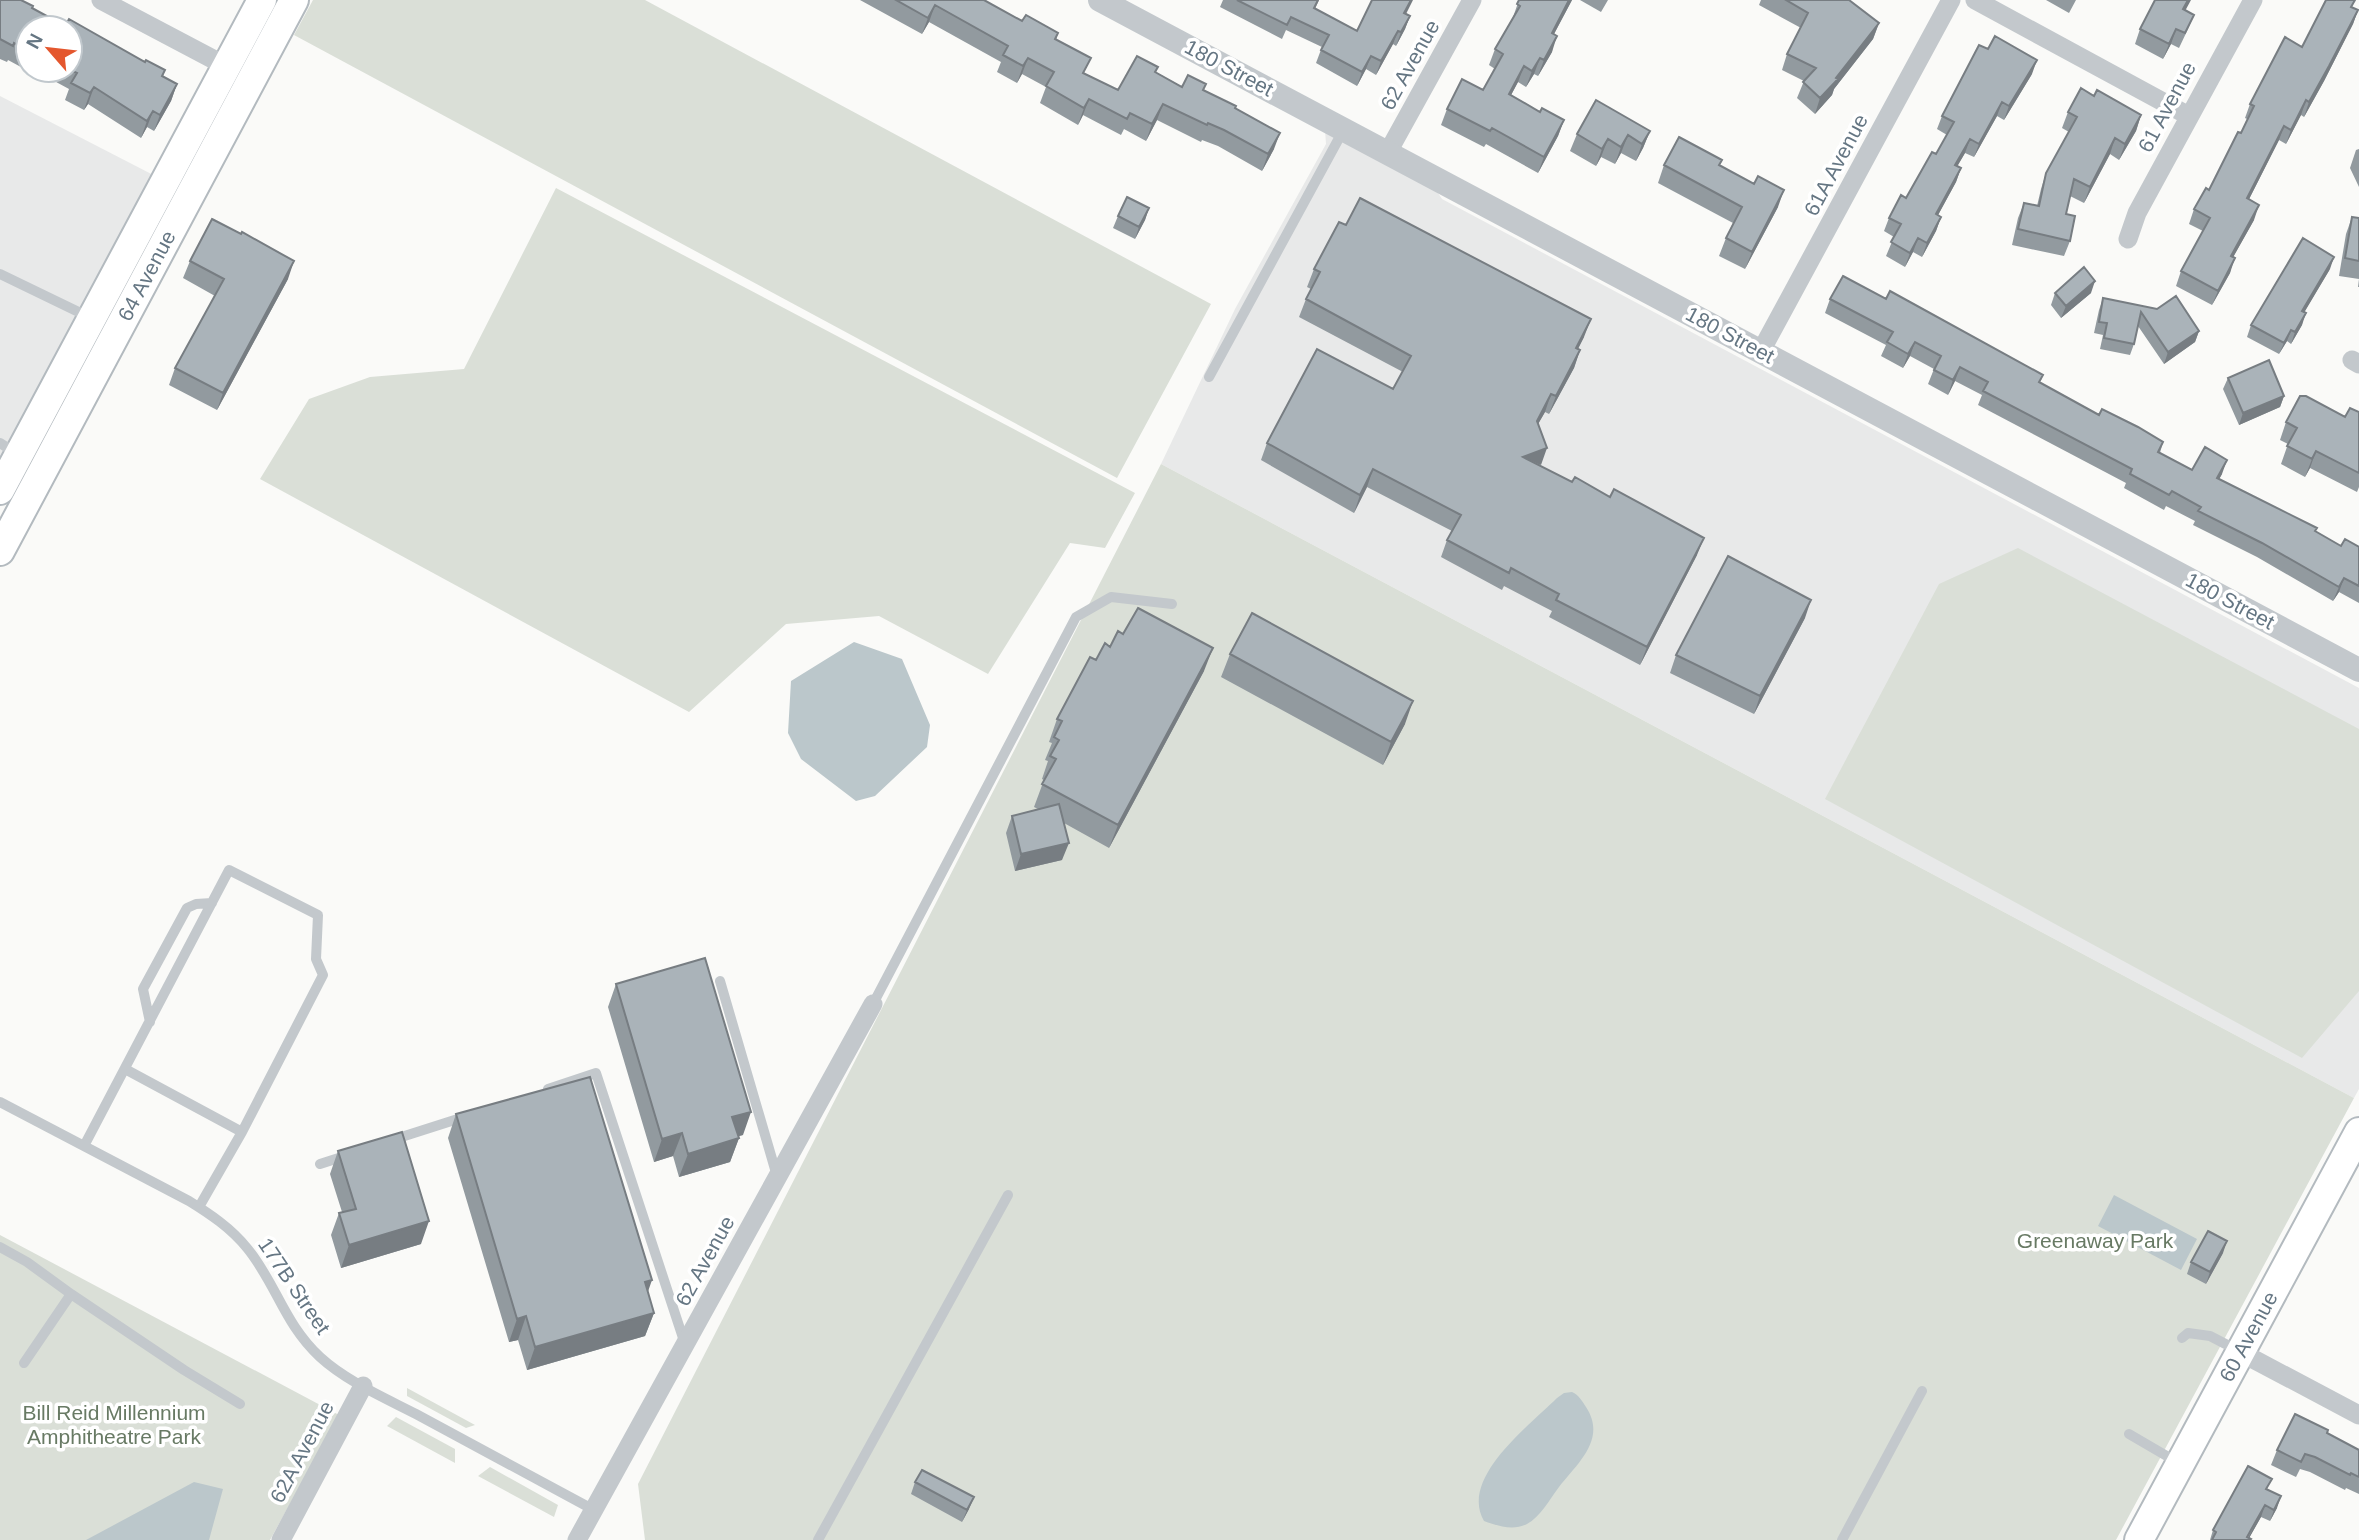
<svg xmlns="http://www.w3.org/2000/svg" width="2359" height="1540" viewBox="0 0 2359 1540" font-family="Arial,sans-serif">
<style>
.built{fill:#e8e9e9}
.green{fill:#dadfd7}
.water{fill:#bbc7cb}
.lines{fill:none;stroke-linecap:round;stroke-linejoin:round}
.secondary-casing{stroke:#b3babf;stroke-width:32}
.service{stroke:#c3c8cc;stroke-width:10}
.minor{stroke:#c3c8cc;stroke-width:19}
.tertiary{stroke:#c3c8cc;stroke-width:24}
.secondary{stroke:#fff;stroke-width:28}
.wall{fill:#929a9f;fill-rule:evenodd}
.shaded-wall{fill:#777d82}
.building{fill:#aab3b9;stroke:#777d82;stroke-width:2}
.labels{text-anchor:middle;stroke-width:7;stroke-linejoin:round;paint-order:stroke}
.street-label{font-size:21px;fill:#657683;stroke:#fff}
.park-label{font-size:21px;fill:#687a64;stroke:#fff}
</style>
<rect width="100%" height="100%" fill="#fafaf8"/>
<path class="built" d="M0 96 163 180 0 472Z
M1325 130 1436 190 1442 199 2359 688V1089L2354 1098 1161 464 1235 309 1326 144Z"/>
<path class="green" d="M313 0H645L1211 304 1117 478 294 35Z
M556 188 1135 493 1105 548 1070 543 988 674 879 616 786 624 689 712 260 479 309 399 370 377 464 369Z
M1161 464 2354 1098 2116 1540H645L638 1484Z
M2018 548 2359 729V991L2302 1058 1825 799 1939 584Z
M0 1235 339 1415 270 1540H0Z
M407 1388 475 1425 466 1428 407 1396Z
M396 1417 455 1449V1463L387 1426Z
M490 1467 558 1505 554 1517 478 1476Z"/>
<path class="water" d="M854 642 902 659 930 725 927 747 875 796 856 801 801 759 788 733 791 681Z
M2114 1195 2197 1239 2181 1270 2098 1226Z
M1572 1392C1579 1395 1582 1401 1586 1407 1607 1439 1578 1463 1559 1487 1550 1499 1540 1517 1527 1524 1513 1531 1498 1526 1484 1521 1459 1478 1530 1425 1557 1398L1564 1393Z
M194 1482 223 1489 209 1540H86Z"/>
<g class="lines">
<defs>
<g id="secondary">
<path d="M0 490 262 0"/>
<path id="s1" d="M0 551 294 0"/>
<path id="s2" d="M2139 1540 2359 1132"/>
</g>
</defs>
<use href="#secondary" class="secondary-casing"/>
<path class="service" d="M0 274 91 318
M1209 377 1344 129
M0 443 17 454
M720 981 777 1176
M873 1004 1076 617 1111 597 1172 604
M150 1022 143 989 187 908 196 904 212 903
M548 1089 596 1073 685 1344
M0 1102 189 1201C210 1214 231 1228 247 1248 276 1283 284 1324 320 1357 346 1381 385 1398 416 1414 475 1446 534 1478 594 1510
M392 1140 464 1117
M84 1146 229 870 318 915 316 959 323 975 242 1132 125 1069
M320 1164 348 1155
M199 1207 242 1132
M0 1247 27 1262 71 1294 24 1363
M71 1294 184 1370 240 1404
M2182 1338 2188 1333 2210 1336 2239 1351
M2129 1434 2177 1462
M818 1540 1008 1195
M1842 1540 1922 1391"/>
<path class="minor" d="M101 0 226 66
M1975 0 2189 116
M1388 152 1472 0
M2128 239 2137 213 2253 0
M1761 351 1951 0
M2352 360 2359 364
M2240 1352 2359 1415
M281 1540 363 1386
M577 1540 873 1004"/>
<path class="tertiary" d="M1100 0 2359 670"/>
<use href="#secondary" class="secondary"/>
</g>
<path class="wall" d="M0 0 33 9 65 26 165 70 163 76 177 84 171 101 154 131 147 127 141 138 88 104 84 110 65 100 69 89 34 70 32 73 8 60 7 62 0 59ZM28 28 70 70H28Z
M860 0H984L1022 21 1058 33 1056 40 1085 74 1118 90 1158 67 1156 72 1182 87 1204 90 1235 108 1274 149 1262 171 1218 146 1202 140 1201 142 1157 120 1146 141 1124 129 1121 135 1083 115 1078 125 1040 103 1046 87 1022 74 1017 83 997 72 1001 62 929 22 922 34Z
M1223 0H1319L1315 9 1357 31 1406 14 1410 16 1405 29 1396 46 1393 44 1376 75 1366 69 1357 86 1316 63 1322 47 1286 30 1282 39 1220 7Z
M1519 0H1572L1554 34 1552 52 1538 76 1534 74 1526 87 1518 82 1511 95 1540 112 1564 120 1558 136 1538 173 1486 144 1484 147 1441 125 1447 109 1483 90 1495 69 1489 65 1495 49 1512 20Z
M1580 0H1608L1601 12Z
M1761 0H1849L1879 23 1873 39 1834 89 1832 95 1815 114 1797 98 1804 81 1782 70 1787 54 1801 28 1759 5Z
M2046 0H2076L2069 13Z
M2353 8 2358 10 2353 24 2324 81 2304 117 2301 115 2286 144 2279 140 2249 199 2254 220 2233 257 2230 273 2212 305 2176 286 2181 271 2203 231 2189 224 2194 209 2209 190 2241 133 2247 119 2245 118 2250 104 2302 47Z
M2185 10 2194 15 2188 29 2179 48 2171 44 2163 59 2135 44 2140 29Z
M2032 74 2004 120 1997 116 1974 157 1965 153 1957 166 1961 168 1956 182 1938 215 1941 217 1936 231 1922 257 1913 252 1905 267 1886 256 1894 237 1884 231 1889 218 1906 198 1936 154 1947 135 1937 129 1942 116Z
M2094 96 2141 115 2136 131 2119 160 2110 154 2084 203 2070 196 2066 214 2070 241 2064 256 2012 245 2018 218 2024 203 2037 206 2041 189 2046 173 2069 132 2062 128 2068 112Z
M1650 131 1643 148 1636 161 1621 153 1615 164 1601 157 1596 166 1570 151 1577 134Z
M2359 149V187L2350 168 2356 150Z
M1722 160 1720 166 1754 184 1778 207 1745 269 1719 256 1726 238 1733 223 1658 183 1664 165Z
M1149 208 1145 220 1135 239 1113 228 1118 216Z
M2352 217 2359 218V287H2358L2359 279 2339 276 2346 234Z
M190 261 288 279 217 410 169 385 175 368 215 296 183 278Z
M1314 269 1584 337 1578 349 1580 350 1574 368 1549 414 1545 412 1538 424 1540 466 1697 555 1640 665 1549 617 1552 611 1504 586 1502 590 1441 557 1447 540 1452 531 1367 487 1354 513 1261 460 1267 443 1393 389 1403 372 1299 317 1306 299 1311 289 1307 287Z
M2330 269 2304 312 2302 325 2291 344 2287 341 2279 354 2247 337 2251 325Z
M2055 293H2091L2061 318 2051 305Z
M2103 298 2199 331 2195 342 2164 364 2138 326 2134 344 2130 355 2100 349 2103 335 2094 333 2099 310Z
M1830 299H1886L2043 375 2040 383 2099 415 2163 442 2160 453 2192 470 2222 474 2219 479 2341 546 2359 547V603L2339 592 2333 601 2257 557 2193 525 2195 521 2166 506 2164 510 2124 488 2126 483 1978 405 1982 395 1955 381 1948 395 1928 384 1934 369 1910 356 1903 368 1881 356 1886 345 1825 313Z
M2228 378 2284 396 2280 407 2239 425 2223 389Z
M2359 412V487L2357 492 2310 468 2305 477 2281 464 2288 444 2280 440 2286 422 2345 417Z
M1805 618 1754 714 1670 673 1676 655Z
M1110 647 1204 671 1109 848 1064 823 1062 860 1015 871 1006 833 1012 816 1038 809 1034 807 1044 780 1042 779 1048 761 1045 760 1052 743 1049 742 1057 719 1096 660Z
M1230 654 1405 724 1383 765 1221 677Z
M616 984 743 1135 738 1136 739 1138 730 1162 679 1177 673 1156 654 1162 608 1007Z
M456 1114 654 1313 645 1336 527 1370 518 1340 509 1342 448 1138Z
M338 1151 421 1244 341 1268 331 1235 339 1213 342 1212 330 1174Z
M2223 1253 2206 1284 2187 1274 2191 1262Z
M2327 1433 2359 1450V1494L2346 1488 2345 1490 2310 1472 2300 1469 2296 1477 2271 1465 2277 1450Z
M915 1482 969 1509 962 1522 911 1494Z
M2268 1489 2277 1508 2270 1521 2261 1517 2249 1538 2250 1540H2210L2213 1530Z"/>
<path class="shaded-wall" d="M1411 0H1413L1400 26 1404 13Z
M1569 0H1572L1546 49 1552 33Z
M2188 0H2191L2178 24 2183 9Z
M935 5 929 22 922 34 928 18Z
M2358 10 2353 24 2324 81 2304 117 2309 102Z
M1410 16 1405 29 1396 46 1401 32Z
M1879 23 1873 39 1834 89 1832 95 1815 114 1820 98Z
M2176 29 2171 44 2163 59 2169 44Z
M1398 31 1393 44 1376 75 1381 61Z
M1557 36 1552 52 1538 76 1544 60Z
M1371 56 1366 69 1357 86 1362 72Z
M1028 58 1022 74 1017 83 1023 66Z
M1540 58 1534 74 1526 87 1532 71Z
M2037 60 2032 74 2004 120 2009 106Z
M1524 66 1518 82 1503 110 1509 94Z
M177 84 171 101 154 131 160 115Z
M94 87 88 104 84 110 90 93Z
M1089 99 1083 115 1078 125 1084 108Z
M2306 100 2301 115 2286 144 2291 130Z
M2002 102 1997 116 1974 157 1979 144Z
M1163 104 1157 120 1146 141 1152 124Z
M153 111 147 127 141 138 147 121Z
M2141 115 2136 131 2119 160 2125 144Z
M1564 120 1558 136 1538 173 1544 157Z
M2284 126 2279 140 2242 213 2247 198Z
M1650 131 1643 148 1636 161 1642 144Z
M1280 133 1274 149 1262 171 1268 154Z
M1628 135 1621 153 1615 164 1621 147Z
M2115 138 2110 154 2084 203 2090 187Z
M1608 139 1601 157 1596 166 1602 149Z
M1970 139 1965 153 1950 179 1955 165Z
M1961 168 1956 182 1931 228 1936 214Z
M1784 190 1778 207 1745 269 1752 252Z
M2259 205 2254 220 2226 270 2231 256Z
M1149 208 1145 220 1135 239 1139 227Z
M1941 217 1936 231 1922 257 1927 243Z
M1918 238 1913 252 1905 267 1910 253Z
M2334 257 2330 269 2298 323 2302 311Z
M2235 258 2230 273 2212 305 2218 291Z
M294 261 288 279 217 410 223 393Z
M2095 281 2091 293 2061 318 2066 306Z
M2306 313 2302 325 2291 344 2295 332Z
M1591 319 1584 337 1569 366 1576 348Z
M2291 330 2287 341 2279 354 2284 343Z
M2199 331 2195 342 2164 364 2168 352Z
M1915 342 1910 356 1903 368 1908 354Z
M1580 350 1574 368 1549 414 1556 396Z
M1960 367 1955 381 1948 395 1953 380Z
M1551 394 1545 412 1530 438 1537 421Z
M2284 396 2280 407 2239 425 2243 413Z
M1547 448 1541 465 1523 457Z
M2316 451 2310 468 2305 477 2312 459Z
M2227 460 2222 474 2212 492 2217 478Z
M1373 469 1367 487 1354 513 1360 495Z
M1704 538 1697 555 1640 665 1647 647Z
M2344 578 2339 592 2333 601 2339 587Z
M1811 600 1805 618 1754 714 1760 696Z
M1213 648 1204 671 1109 848 1118 825Z
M1413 701 1405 724 1383 765 1391 742Z
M1069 843 1062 860 1015 871 1021 854Z
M751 1112 743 1135 724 1140 732 1117Z
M682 1133 673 1156 654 1162 662 1139Z
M739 1138 730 1162 679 1177 688 1154Z
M429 1221 421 1244 341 1268 349 1245Z
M2227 1241 2223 1253 2206 1284 2210 1272Z
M652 1280 644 1303 645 1282Z
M654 1313 645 1336 527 1370 535 1347Z
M526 1316 518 1340 509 1342 517 1319Z
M2281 1496 2277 1508 2270 1521 2274 1510Z
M974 1497 969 1509 962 1522 967 1510Z
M2265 1505 2261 1517 2248 1540H2247Z"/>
<path class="building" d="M0 0H21L33 6 32 8 65 26 69 19 145 62 146 60 165 70 162 76 177 84 160 115 153 111 147 121 94 87 90 93 71 83 77 73 70 70V28H28V51L14 43 13 46 0 39Z
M896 0H984L1022 21 1026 15 1058 33 1055 39 1091 58 1083 73 1118 90 1137 56 1158 67 1155 72 1182 87 1188 75 1206 84 1203 90 1236 106 1235 108 1280 133 1268 154 1224 130 1208 123 1207 125 1163 104 1152 124 1130 113 1127 119 1089 99 1084 108 1046 86 1054 72 1028 58 1023 66 1003 55 1008 46 935 5 928 18Z
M1237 0H1318L1314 8 1357 31 1372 0H1411L1404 13 1410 16 1401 32 1398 31 1381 61 1371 56 1362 72 1321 50 1329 35 1291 17 1287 25Z
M1519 0H1569L1552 33 1557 36 1544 60 1540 58 1532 71 1524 66 1509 94 1540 112 1542 108 1564 120 1544 157 1492 128 1490 131 1447 109 1462 79 1483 90 1503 54 1495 49 1520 6 1517 4Z
M1786 0H1849L1879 23 1836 78 1838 79 1820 98 1803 82 1816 68 1787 54 1808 13Z
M2155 0H2188L2183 9 2194 15 2185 33 2176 29 2169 44 2140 29Z
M2326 0H2355L2351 7 2358 10 2329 66 2309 102 2306 100 2291 130 2284 126 2247 198 2259 205 2231 256 2235 258 2218 291 2181 271 2210 218 2194 209 2206 188 2209 190 2238 132 2241 133 2254 106 2250 104 2285 37 2302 47Z
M1995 36 2037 60 2009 106 2002 102 1979 144 1970 139 1955 165 1961 168 1936 214 1941 217 1927 243 1918 238 1910 253 1891 242 1901 224 1889 218 1901 195 1906 198 1932 152 1936 154 1954 122 1942 116 1979 45 1988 49Z
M2081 88 2094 96 2097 90 2141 115 2125 144 2115 138 2090 187 2074 179 2066 214 2075 216 2070 241 2018 229 2024 203 2039 206 2046 173 2077 117 2068 112Z
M1596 100 1650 131 1642 144 1628 135 1621 147 1608 139 1602 149 1577 134Z
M1679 137 1722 160 1719 165 1754 184 1758 176 1784 190 1752 252 1726 238 1742 207 1664 165Z
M1127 197 1149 208 1139 227 1118 216Z
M1360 198 1591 319 1576 348 1580 350 1556 396 1551 394 1537 421 1547 448 1523 457 1572 482 1575 477 1610 497 1614 489 1704 538 1647 647 1556 600 1559 594 1511 568 1509 573 1447 540 1461 515 1373 469 1360 495 1267 443 1317 349 1393 389 1411 356 1306 299 1320 272 1314 269 1339 222 1346 225Z
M2352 217 2359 218V261L2345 258Z
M212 219 241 234 242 232 294 261 223 393 175 368 224 279 190 261Z
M2303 238 2334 257 2302 311 2306 313 2295 332 2291 330 2284 343 2251 325Z
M2084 267 2095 281 2066 306 2055 293Z
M1843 276 1886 299 1890 291 2043 375 2039 382 2099 415 2102 409 2138 427 2163 442 2158 452 2192 470 2205 447 2227 460 2217 478 2317 528 2315 531 2341 546 2345 539 2359 547V586L2344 578 2339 587 2262 543 2198 511 2201 507 2172 491 2169 495 2130 474 2132 469 1983 391 1988 382 1960 367 1953 380 1934 370 1941 356 1915 342 1908 354 1887 342 1893 332 1830 299Z
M2176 296 2199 331 2168 352 2141 312 2134 344 2104 338 2107 323 2099 322 2103 298 2157 309Z
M2269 360 2284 396 2243 413 2228 378Z
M2300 396H2306L2345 417 2350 408 2359 412V473L2316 451 2312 459 2287 446 2297 428 2286 422Z
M1728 556 1811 600 1760 696 1676 655Z
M1138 608 1213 648 1118 825 1042 784 1056 759 1050 756 1059 740 1054 737 1062 721 1057 719 1090 657 1096 660 1105 643 1110 647 1118 631 1123 634Z
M1252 613 1413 701 1391 742 1230 654Z
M1059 804 1069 843 1021 854 1012 816Z
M705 958 751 1112 732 1117 739 1138 688 1154 682 1133 662 1139 616 984Z
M590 1077 652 1280 645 1282 654 1313 535 1347 526 1316 517 1319 456 1114Z
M402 1132 429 1221 349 1245 339 1213 356 1209 338 1151Z
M2208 1231 2227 1241 2210 1272 2191 1262Z
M2295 1414 2328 1430 2327 1433 2359 1450V1477L2351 1473 2350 1475 2315 1457 2305 1454 2301 1462 2277 1450Z
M2248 1466 2272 1479 2266 1489 2281 1496 2274 1510 2265 1505 2247 1537 2251 1539 2250 1540H2212L2216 1532 2213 1530Z
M922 1470 974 1497 967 1510 915 1482Z"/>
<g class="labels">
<g class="street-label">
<text transform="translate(1410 65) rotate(-61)" y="7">62 Avenue</text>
<text transform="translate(1229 68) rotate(28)" y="7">180 Street</text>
<text transform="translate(2167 107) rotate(-62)" y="7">61 Avenue</text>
<text transform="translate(1836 165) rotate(-62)" y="7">61A Avenue</text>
<text dy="7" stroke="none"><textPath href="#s1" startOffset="312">64 Avenue</textPath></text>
<text transform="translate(1730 335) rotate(28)" y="7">180 Street</text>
<text transform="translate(2230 601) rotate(28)" y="7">180 Street</text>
<text transform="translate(705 1261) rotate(-61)" y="7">62 Avenue</text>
<text transform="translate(294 1286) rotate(56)" y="7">177B Street</text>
<text dy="7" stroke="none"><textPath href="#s2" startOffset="231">60 Avenue</textPath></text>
<text transform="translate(302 1452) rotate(-62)" y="7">62A Avenue</text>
</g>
<g class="park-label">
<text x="2095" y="1248">Greenaway Park</text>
<text x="114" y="1420">Bill Reid Millennium<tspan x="114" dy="24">Amphitheatre Park</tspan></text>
</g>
</g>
<g transform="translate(49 49) rotate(298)"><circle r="33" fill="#ffffff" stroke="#c1c8cd" stroke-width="2"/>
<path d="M0-5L12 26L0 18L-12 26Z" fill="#e4572e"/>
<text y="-10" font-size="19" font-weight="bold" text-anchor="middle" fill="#657683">N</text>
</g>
</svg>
